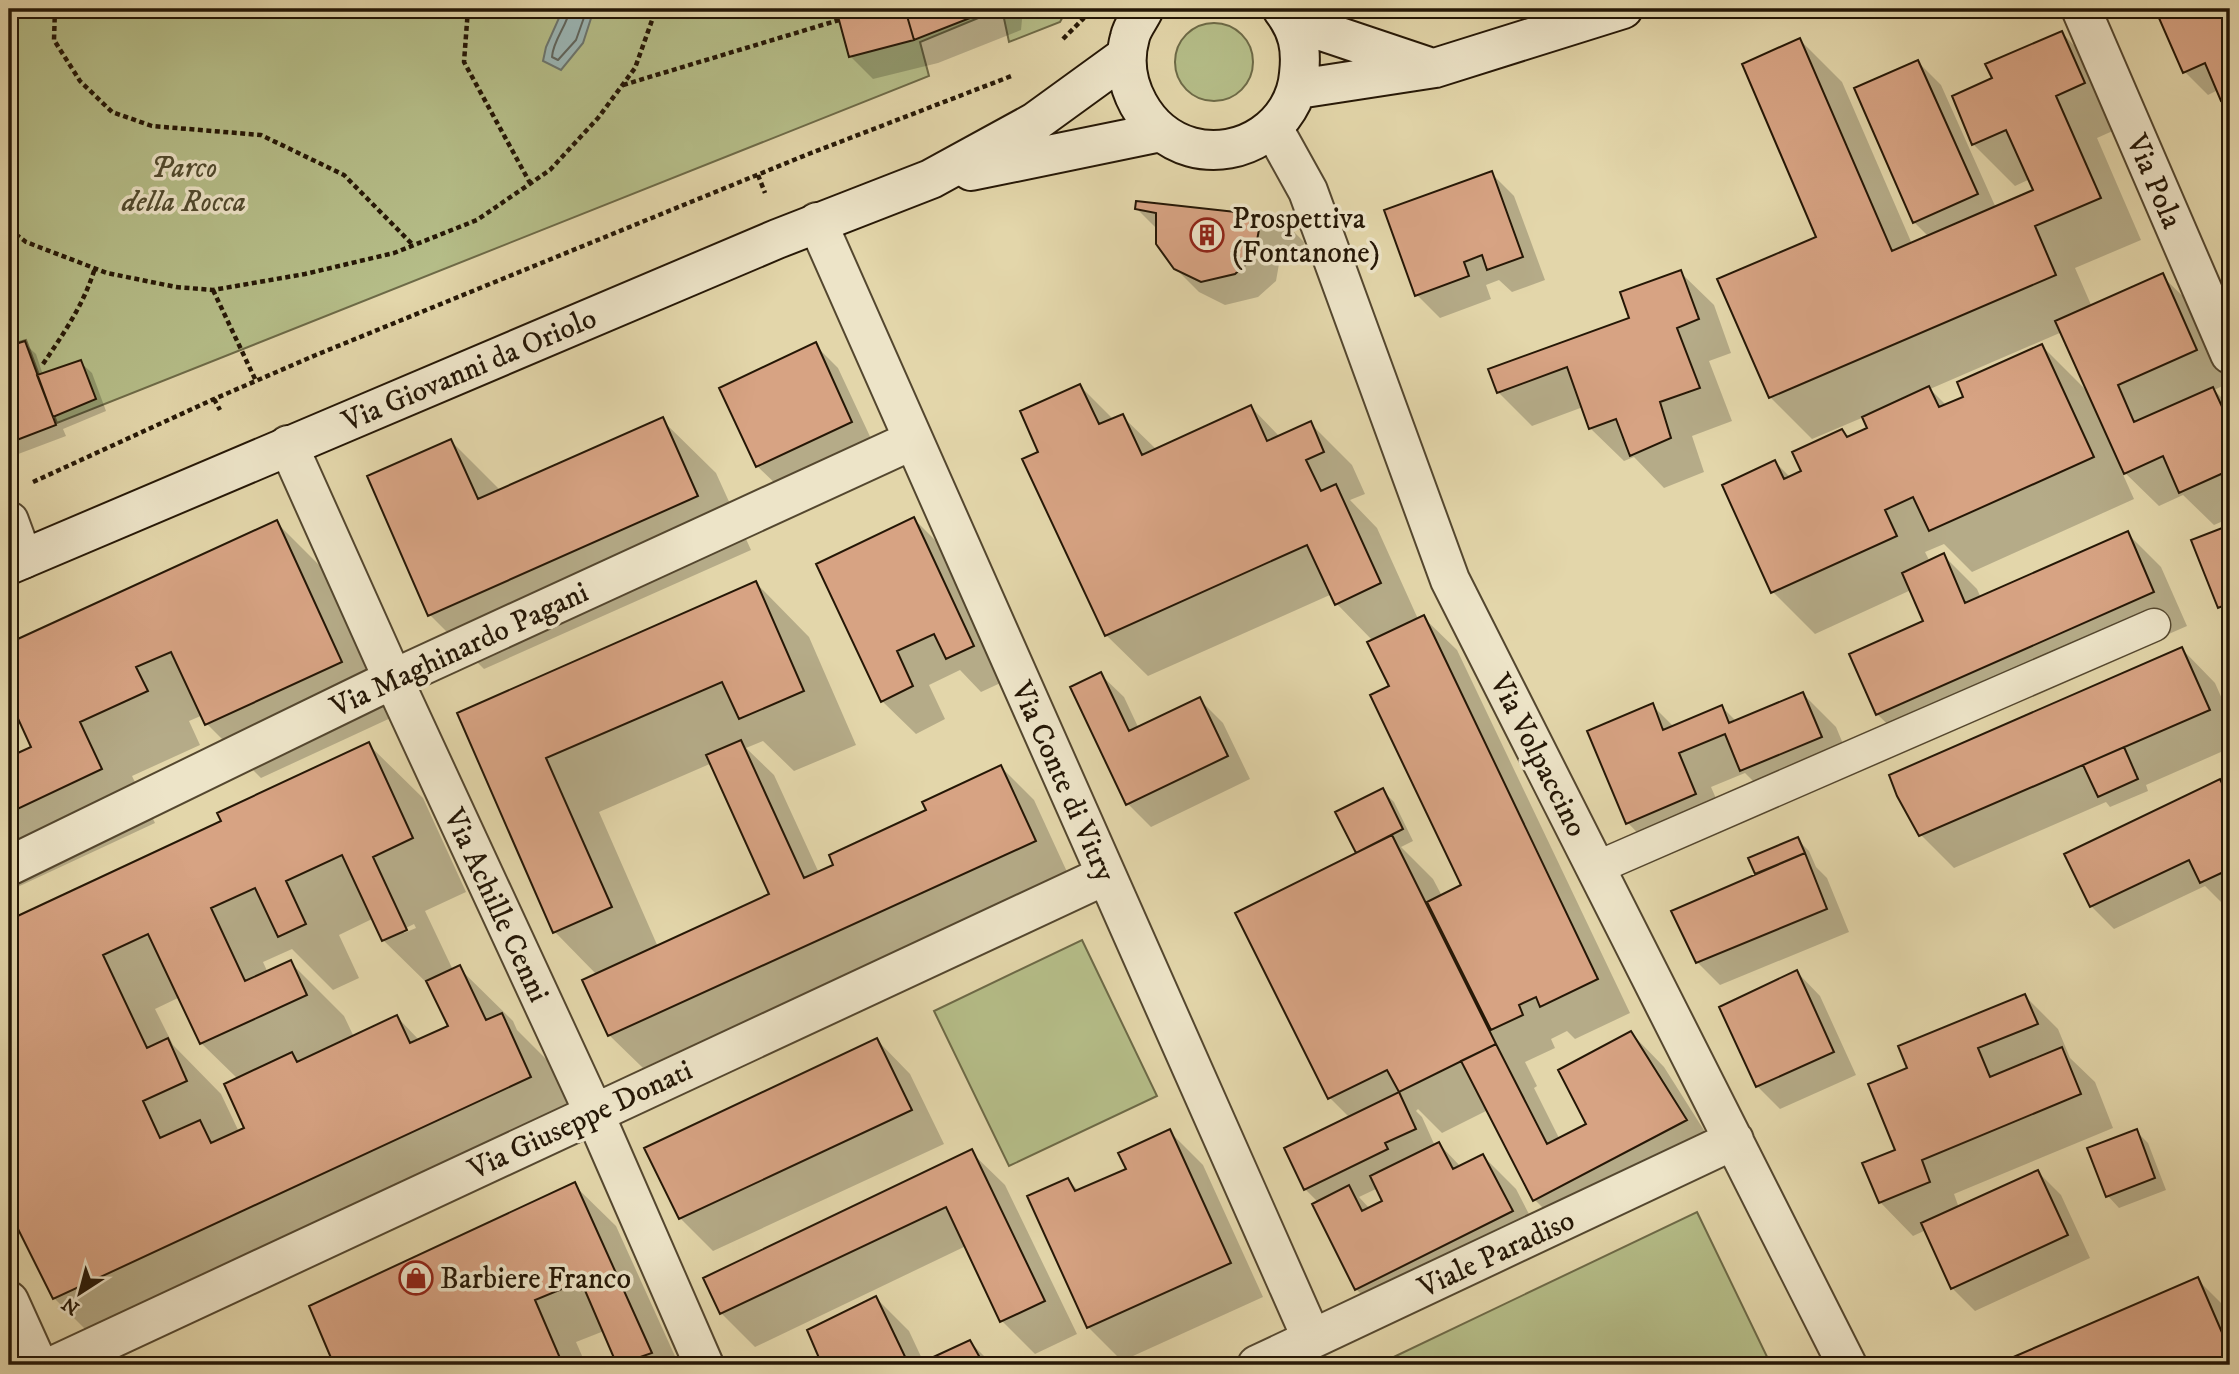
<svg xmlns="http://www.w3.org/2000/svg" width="2239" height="1374" viewBox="0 0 2239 1374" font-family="'IM FELL DW Pica',serif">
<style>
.green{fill:#b5bd88;stroke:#6d6a47;stroke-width:2}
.water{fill:#9bb6b5;stroke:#6c766f;stroke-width:2}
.shadow{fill:#0003;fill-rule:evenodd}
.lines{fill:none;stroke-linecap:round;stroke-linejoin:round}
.shore{stroke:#60665e;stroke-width:2}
.building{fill:#d7a383;stroke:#251706;stroke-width:2}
.lane-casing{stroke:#54472f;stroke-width:35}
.street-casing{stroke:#54472f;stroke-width:42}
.secondary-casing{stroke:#251706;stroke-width:42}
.path{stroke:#251706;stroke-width:4.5;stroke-dasharray:5 3.5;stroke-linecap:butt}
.lane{stroke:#ede4c8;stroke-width:32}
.street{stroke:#ede4c8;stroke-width:38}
.secondary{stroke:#ede4c8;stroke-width:38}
.labels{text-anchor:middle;stroke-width:7;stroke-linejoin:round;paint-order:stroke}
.park-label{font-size:30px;font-style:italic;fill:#50492d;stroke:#ede4c8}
.street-label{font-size:30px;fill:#251706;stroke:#ede4c8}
.poi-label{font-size:30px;fill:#251706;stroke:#ede4c8;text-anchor:start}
</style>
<rect width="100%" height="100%" fill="#e3d6aa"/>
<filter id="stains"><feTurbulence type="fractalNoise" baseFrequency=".00286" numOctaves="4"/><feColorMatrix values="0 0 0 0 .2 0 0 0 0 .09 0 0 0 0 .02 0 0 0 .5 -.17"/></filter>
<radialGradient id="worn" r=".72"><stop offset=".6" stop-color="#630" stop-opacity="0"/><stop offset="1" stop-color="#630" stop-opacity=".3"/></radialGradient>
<path class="green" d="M9 9H1000L920 42 929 76 57 423 26 340 9 345Z
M1002 9H1067L1060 22 1009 42Z
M1175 62a39 39 0 1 1 78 0a39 39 0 1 1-78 0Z
M1082 940 1157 1096 1009 1166 934 1011Z
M1697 1212 1771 1365H1377Z"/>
<path class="water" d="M563 9H594L583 43 561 70 543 61 546 47Z"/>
<path class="shadow" d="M838 9H1023L1021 30 938 63 873 79 850 56Z
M2157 9H2230V108L2223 100 2218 90 2208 95 2185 72Z
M2062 33 2103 75 2126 125 2097 138 2141 240 2075 268 2092 307 2162 276 2196 309 2229 383 2214 390 2230 406V518L2214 525 2183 495 2159 506 2120 468 2134 499 1972 572 1944 544 1925 552 1930 562 1944 556 1977 589 1981 598 2127 533 2161 567 2187 626 1911 747 1877 714 1926 622 1911 590 1815 634 1773 592 1775 462 1791 478 1804 472 1842 431 1849 438 1870 429 1864 417 1812 439 1770 397 1818 238 1800 40 1842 82 1912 244 1929 237 1914 222 1918 62 1941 85 1996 208 2035 191 2030 179 2015 186 1973 144 1994 79ZM2062 332 2090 394 2042 346 1966 397 1947 406 1930 389Z
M1491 173 1514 196 1545 280 1512 292 1499 280 1486 285 1491 299 1440 318 1417 295Z
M1137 209 1281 219 1304 242 1303 249 1282 247 1276 281 1258 297 1225 305 1199 292 1175 268 1158 230Z
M1680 272 1714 305 1731 353 1709 361 1732 421 1692 436 1704 472 1664 488 1634 457 1624 461 1590 428 1583 407 1532 426 1498 392 1632 319Z
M24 343 36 354 43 375 80 362 92 373 106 411 63 429 66 436 13 456 9 452V348Z
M815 345 838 368 874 445 781 489 757 466Z
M1080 386 1114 420 1122 416 1157 450 1251 407 1280 437 1310 423 1352 465 1365 494 1350 500 1377 528 1418 619 1423 617 1457 650 1630 1013 1575 1039 1567 1031 1551 1039 1555 1048 1525 1062 1537 1086 1534 1088 1560 1140 1589 1125 1631 1033 1664 1067 1719 1154 1568 1233 1535 1200 1488 1110 1442 1133 1418 1109 1416 1111 1422 1117 1435 1146 1439 1144 1461 1167 1483 1156 1516 1189 1545 1245 1390 1322 1356 1289 1319 1203 1305 1189 1350 1118 1330 1098 1358 854 1382 790 1394 802 1413 841 1401 847 1433 879 1442 896 1463 886 1373 641 1337 604 1332 594 1148 676 1106 635 1040 452ZM1378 1188 1385 1201 1370 1209 1359 1197Z
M662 420 716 473 751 550 484 669 430 615 451 441 501 491Z
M914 519 947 552 1007 680 981 692 960 670 929 685 945 719 916 734 882 701Z
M276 522 330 576 395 716 261 778 207 724 203 715 189 721 200 745 132 776 155 823 9 891V759L33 748 9 695V645Z
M2230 527V617L2220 607 2194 541Z
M756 583 809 637 856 745 794 771 763 741 746 748 774 775 819 873 836 866 1001 767 1034 800 1068 874 643 1068 609 1035 597 975 555 932 459 714ZM712 763 772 895 658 947 599 812Z
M2182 649 2215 683 2230 717V748L2146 785 2148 791 2110 807 2106 802 1954 868 1921 835Z
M1100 674 1124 697 1139 729 1200 700 1223 723 1250 779 1151 827 1128 804Z
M1803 694 1836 727 1854 770 1775 803 1745 773 1711 787 1729 828 1661 857 1628 823 1652 705 1674 727 1722 707 1737 722Z
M369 745 423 798 466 892 425 911 453 970 459 968 513 1021 517 1030 556 1069 584 1131 108 1352 54 1298 9 1207V922L223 822ZM372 919 383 940 432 988 450 1027 420 1041 397 1017 354 1037 344 1016 290 962 268 973 263 962 292 949 333 990 359 978 339 935ZM414 924 416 928 404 933V929ZM180 997 201 1043 238 1079 246 1129 239 1132 221 1094 173 1045 155 1009Z
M2220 781 2230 792V903L2224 905 2205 886 2114 929 2091 906Z
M1797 839 1809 851 1816 867 1827 878 1849 932 1720 985 1697 962 1759 875 1756 873Z
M1797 972 1820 996 1856 1075 1780 1109 1757 1086Z
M2025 996 2058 1029 2070 1058 2095 1082 2113 1128 1954 1194 1959 1208 2038 1172 2061 1195 2090 1258 1975 1311 1952 1288 1926 1230 1913 1236 1880 1202 1897 1151 1909 1069Z
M877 1040 910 1074 944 1144 713 1251 680 1218Z
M2136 1131 2148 1143 2166 1190 2119 1208 2108 1196Z
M1170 1132 1203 1165 1263 1297 1122 1361 1088 1327 1068 1180 1079 1191 1128 1169Z
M971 1152 1005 1185 1077 1334 1035 1354 1002 1321 966 1246 755 1347 721 1313Z
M574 1185 616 1226 679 1365H619L604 1331 576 1342 586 1365H336L311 1307Z
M2197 1279 2230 1312V1365H2016L2014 1359Z
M876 1298 909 1331 924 1363 970 1342 993 1365H824L809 1331Z"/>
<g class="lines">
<path class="shore" d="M570 9C567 26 553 40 552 57L558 60 576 40 587 9"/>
</g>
<path class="building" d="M836 9H905L914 40 849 57Z
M905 9H993L914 40Z
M2155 9H2230V97L2221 101 2205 63 2183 73Z
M2062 31 2085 83 2056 96 2101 198 2035 226 2056 275 1769 398 1717 279 1816 237 1742 64 1800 38 1892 251 2033 190 2006 130 1972 145 1952 96 1992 78 1985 64Z
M1918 60 1978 194 1913 223 1854 88Z
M1492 171 1523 257 1487 270 1482 255 1464 262 1469 276 1415 296 1384 210Z
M1136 201 1282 217 1281 227 1260 224 1254 257 1235 274 1201 282 1174 269 1156 244V213L1135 209Z
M1681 270 1699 319 1677 328 1700 388 1660 402 1671 438 1630 456 1616 419 1589 429 1567 367 1497 393 1488 369 1629 318 1620 292Z
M2163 273 2197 350 2118 385 2134 422 2213 387 2230 424V470L2179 493 2163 456 2124 474 2055 321Z
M25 341 56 425 9 443V346Z
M816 342 852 422 756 467 719 388Z
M2042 344 2094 457 1929 531 1913 497 1885 510 1897 536 1771 593 1722 485 1775 460 1784 479 1801 471 1792 452 1842 429 1847 437 1867 428 1862 417 1929 386 1939 407 1963 397 1957 382Z
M81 360 96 399 53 417 37 375Z
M1080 384 1099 424 1123 414 1142 455 1251 405 1267 441 1311 421 1324 452 1306 460 1321 491 1336 484 1381 583 1335 605 1307 545 1105 636 1022 459 1038 452 1020 411Z
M663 417 698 496 428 616 367 476 451 439 478 499Z
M914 517 974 646 946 659 934 634 897 651 913 686 881 702 816 564Z
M277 520 342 662 205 725 171 652 136 667 148 691 80 722 102 769 9 813V757L31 747 9 699V643Z
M2230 525V603L2218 608 2191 540Z
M2128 531 2154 592 1876 715 1849 654 1923 621 1902 573 1944 553 1965 603Z
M756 581 804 691 739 719 722 682 546 758 612 907 553 933 457 713Z
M1424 615 1598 979 1540 1007 1536 997 1519 1005 1523 1015 1491 1030 1427 902 1461 885 1370 695 1389 686 1367 642Z
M2182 647 2210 710 1919 836 1897 796 1889 775Z
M1101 672 1129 731 1200 697 1228 756 1126 805 1070 687Z
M1803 692 1822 737 1740 771 1725 734 1679 753 1696 794 1626 824 1587 731 1653 703 1663 730 1722 705 1729 723Z
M741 740 804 878 833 865 829 855 926 810 922 802 1001 765 1036 841 608 1036 582 980 769 894 706 755Z
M369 742 413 838 373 857 407 930 382 941 342 855 286 881 306 924 278 937 255 888 211 908 245 981 291 960 307 995 200 1044 148 934 103 955 147 1048 168 1038 187 1081 143 1101 160 1138 200 1120 211 1143 244 1128 224 1084 292 1052 297 1062 397 1015 410 1043 448 1026 426 981 460 965 486 1020 502 1013 531 1077 53 1299 9 1211V920L221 821 217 813Z
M2124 747 2138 779 2098 797 2083 765Z
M2220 779 2230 800V869L2200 883 2189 860 2090 907 2064 854Z
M1383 788 1403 829 1356 853 1335 812Z
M1392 835 1496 1044 1399 1092 1387 1070 1328 1099 1235 913Z
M1798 837 1805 853 1755 874 1748 858Z
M1805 853 1827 909 1696 963 1671 911Z
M1797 970 1834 1052 1756 1087 1719 1007Z
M2025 994 2038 1024 1978 1048 1990 1077 2062 1047 2081 1094 1922 1160 1930 1182 1879 1203 1862 1163 1895 1150 1868 1084 1907 1068 1898 1046Z
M1631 1031 1687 1120 1533 1201 1461 1061 1496 1044 1547 1144 1586 1124 1558 1070Z
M877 1038 912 1110 679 1219 644 1148Z
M1399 1092 1416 1129 1385 1143 1388 1149 1304 1190 1284 1148Z
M1170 1129 1231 1263 1087 1328 1027 1196 1068 1178 1075 1191 1126 1169 1118 1153Z
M2137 1129 2155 1178 2106 1197 2087 1148Z
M1439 1142 1453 1169 1483 1154 1513 1211 1355 1290 1312 1204 1349 1185 1362 1211 1382 1201 1370 1176Z
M972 1149 1045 1301 1000 1322 946 1207 720 1314 703 1278Z
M2038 1170 2068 1235 1951 1289 1921 1223Z
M575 1182 652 1353 617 1365 581 1281 535 1300 563 1365H334L309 1306Z
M2198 1277 2230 1351V1365H2015L2011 1358Z
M876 1296 909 1365H822L807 1330Z
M970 1340 984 1365H916Z"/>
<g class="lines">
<defs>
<path id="lane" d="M1596 868 2154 625"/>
<path id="street" d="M2081 9 2230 354
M1273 128 1308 191 1450 580 1847 1365
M817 222 1312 1339
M288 445 393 679 594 1113 704 1365
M9 521 23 559
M9 866 393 679 913 440
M9 1301 38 1365
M55 1365 1106 875
M1257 1365 1734 1140"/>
<path id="secondary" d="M1144 9C1140 18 1132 27 1130 37 1117 82 1145 134 1191 147 1242 161 1295 125 1299 74 1302 48 1298 30 1282 9
M1292 21 1426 66
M1298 89 1435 68 1623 9
M971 171 1161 132
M9 565 777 239 931 179 1035 122 1126 56"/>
</defs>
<use href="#lane" class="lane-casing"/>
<use href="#street" class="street-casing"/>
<use href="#secondary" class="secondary-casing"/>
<path class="path" d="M55 9 54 40 80 81 112 112 152 126 261 135 344 175 413 245
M468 9 464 62 530 183
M1063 39 1084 18
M623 85 839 20
M758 175 765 193
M9 229 26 242 107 273 176 287 213 290 305 274 394 253 477 220 550 170 598 118 635 68 656 9
M213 290 256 381
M43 364C64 333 84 304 95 268
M214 399 220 410
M33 482 214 399 316 355 806 155 1014 75"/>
<use href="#lane" class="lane"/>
<use href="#street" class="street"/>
<use href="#secondary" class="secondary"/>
</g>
<defs>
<symbol id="building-ring" viewBox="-11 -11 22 22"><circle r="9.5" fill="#ede4c8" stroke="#8f2418" stroke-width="1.5"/><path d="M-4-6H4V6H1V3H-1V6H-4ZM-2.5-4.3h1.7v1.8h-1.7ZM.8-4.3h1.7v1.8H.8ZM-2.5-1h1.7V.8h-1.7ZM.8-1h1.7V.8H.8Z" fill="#8f2418"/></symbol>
<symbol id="shop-ring" viewBox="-11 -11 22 22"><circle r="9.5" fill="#ede4c8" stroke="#8f2418" stroke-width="1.5"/><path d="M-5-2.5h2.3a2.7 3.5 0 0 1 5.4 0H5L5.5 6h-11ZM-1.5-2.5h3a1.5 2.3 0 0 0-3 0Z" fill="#8f2418"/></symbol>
</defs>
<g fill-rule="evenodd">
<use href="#building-ring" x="1188" y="216" width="38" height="38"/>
<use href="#shop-ring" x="397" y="1259" width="38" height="38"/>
</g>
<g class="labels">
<g class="park-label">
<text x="184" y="177">Parco<tspan x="184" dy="34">della Rocca</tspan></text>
</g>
<g class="street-label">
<text transform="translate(2155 181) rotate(67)" y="10">Via Pola</text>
<text transform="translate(469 369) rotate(-23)" y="10">Via Giovanni da Oriolo</text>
<text transform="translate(459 649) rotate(-25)" y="10">Via Maghinardo Pagani</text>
<text transform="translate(1539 755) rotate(63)" y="10">Via Volpaccino</text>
<text transform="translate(1064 781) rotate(66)" y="10">Via Conte di Vitry</text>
<text transform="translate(497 905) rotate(65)" y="10">Via Achille Cenni</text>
<text transform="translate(580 1119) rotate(-25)" y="10">Via Giuseppe Donati</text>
<text transform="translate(1496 1253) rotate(-25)" y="10">Viale Paradiso</text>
</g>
<g class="poi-label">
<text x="1232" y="228">Prospettiva<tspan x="1232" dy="34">(Fontanone)</tspan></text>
<text x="440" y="1288">Barbiere Franco</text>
</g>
</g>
<rect width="2239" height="1374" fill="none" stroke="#e3d6aa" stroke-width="35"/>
<rect x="10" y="10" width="2218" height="1353" fill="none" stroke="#251706" stroke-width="3.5"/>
<rect x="18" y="18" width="2204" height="1339" fill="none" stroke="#251706" stroke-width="2"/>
<g transform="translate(80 1293) rotate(216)" stroke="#ede4c8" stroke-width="5" paint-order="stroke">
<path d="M0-5L12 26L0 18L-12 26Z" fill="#251706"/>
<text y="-10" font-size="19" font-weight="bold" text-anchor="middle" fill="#251706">N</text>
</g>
<rect width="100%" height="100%" filter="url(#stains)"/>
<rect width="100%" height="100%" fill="url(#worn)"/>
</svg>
